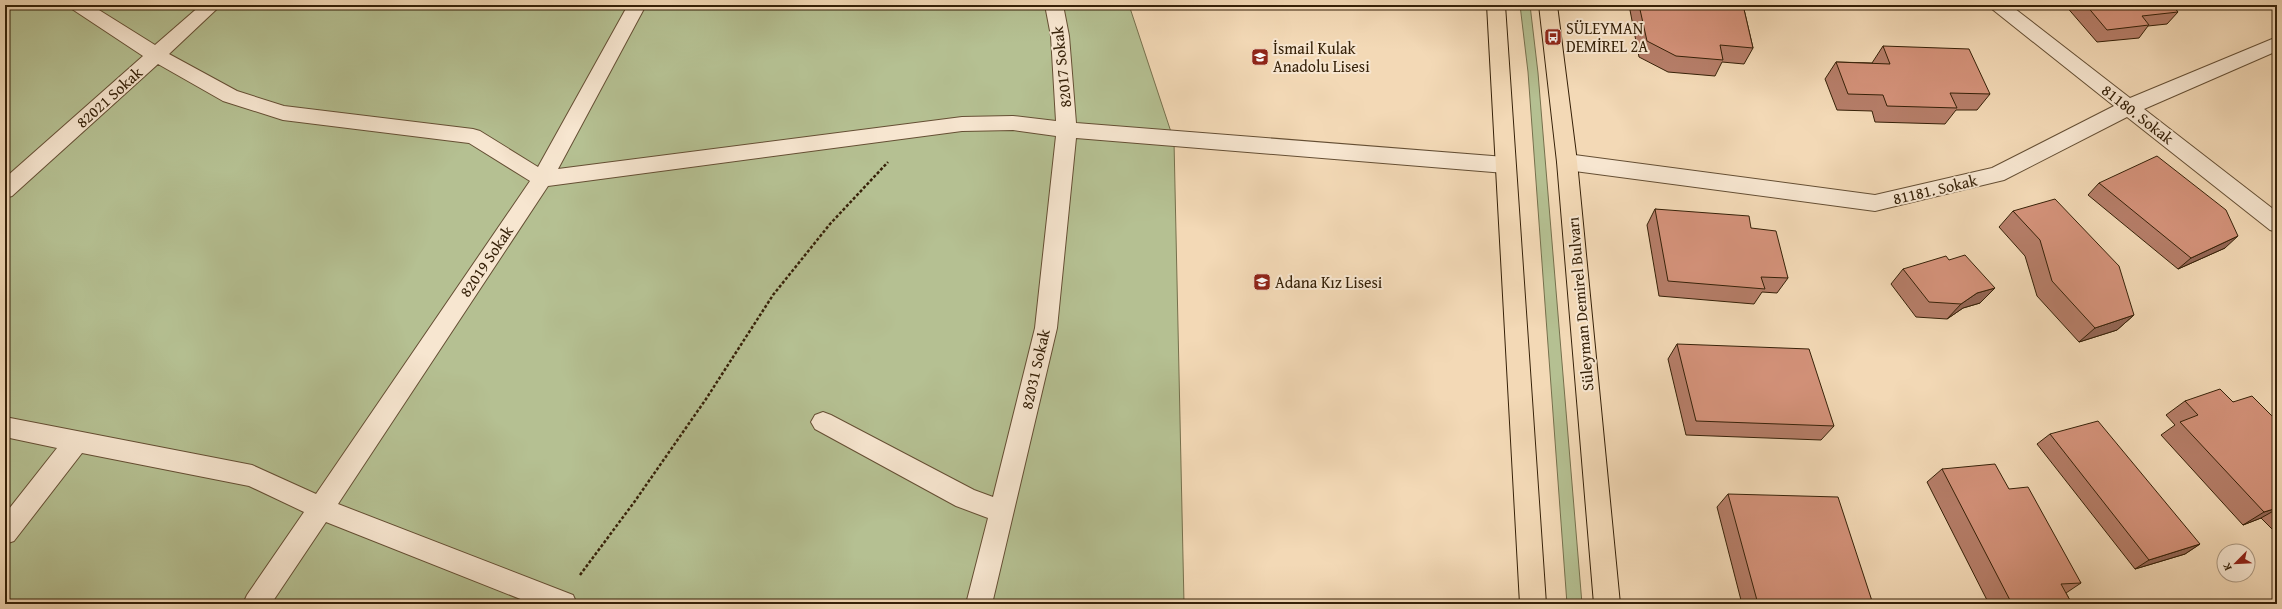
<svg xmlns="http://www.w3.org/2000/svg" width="2282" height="609" viewBox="0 0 2282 609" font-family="'Gentium Book Plus',serif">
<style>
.green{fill:#b5c092;stroke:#76704d}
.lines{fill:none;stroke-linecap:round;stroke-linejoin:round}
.minor-casing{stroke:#654f34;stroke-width:2}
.major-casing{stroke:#362108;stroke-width:2}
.path{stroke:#362108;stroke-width:2.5;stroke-dasharray:3 2;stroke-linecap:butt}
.minor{fill:#f7e6d0;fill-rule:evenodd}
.major{fill:#f3d9b6;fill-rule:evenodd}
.wall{fill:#b67e69;stroke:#362108}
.shaded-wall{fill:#946655;stroke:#362108}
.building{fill:#d4927a;stroke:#362108}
.labels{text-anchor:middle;stroke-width:4;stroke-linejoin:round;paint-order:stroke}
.poi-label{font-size:16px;fill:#362108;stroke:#f7e6d0;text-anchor:start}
.street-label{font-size:16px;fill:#362108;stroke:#f7e6d0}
</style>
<rect width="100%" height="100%" fill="#f3d9b6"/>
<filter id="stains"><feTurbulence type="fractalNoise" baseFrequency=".005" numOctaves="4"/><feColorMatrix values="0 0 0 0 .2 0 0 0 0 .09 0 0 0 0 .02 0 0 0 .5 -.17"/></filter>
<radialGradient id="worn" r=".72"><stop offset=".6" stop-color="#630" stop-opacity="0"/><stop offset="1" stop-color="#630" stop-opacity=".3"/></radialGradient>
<path class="green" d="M5 5H1129L1174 141 1184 604H5Z
M1520 5H1530L1538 73 1582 604H1567L1528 72Z"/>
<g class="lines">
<defs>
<path id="minor" d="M69 5H91L155 45 201 5H221L169 54 237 91 284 106 473 129 480 131 538 167 628 5H646L558 169 962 117 1013 116 1056 121 1051 36 1045 5H1063L1069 36 1076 123 1505 157 1512 160 1515 165 1512 170 1505 173 1076 138 1057 328 992 604H966L988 518 956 506 815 429 811 422 815 415 823 412 831 415 974 490 993 497 1035 328 1056 136 1013 130 962 131 548 186 338 504 573 595 577 604H533L326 522 271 604H243L247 595 304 512 249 486 82 453 14 541 5 544V514L57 448 5 437V417L252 465 316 494 530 181 469 143 283 120 223 101 158 64 12 196 5 198V178L143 56 72 9Z
M1989 5H2010L2130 98 2277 37V51L2144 109 2277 212V232L2270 230 2127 117 2004 180 1875 211 1567 170 1560 167 1557 162 1560 157 1567 154 1875 195 1992 168 2114 106 1992 9Z"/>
<path id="major" d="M1487 5H1505L1546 604H1520Z
M1539 5H1557L1577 162 1620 604H1594L1557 162Z"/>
</defs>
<use href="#minor" class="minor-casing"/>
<use href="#major" class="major-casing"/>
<path class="path" d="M580 575 635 501 706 399 773 295 830 224 888 162"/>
<use href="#minor" class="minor"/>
<use href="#major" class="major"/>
</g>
<path class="wall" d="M1629 5H1743L1753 48 1744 64 1722 62 1715 76 1668 72 1639 57Z
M2065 5H2172L2178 12 2167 24 2148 26 2139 38 2097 42Z
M1883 46 1990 94 1977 110H1956L1945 124 1875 122 1872 111 1837 110 1825 79 1836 62 1872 63Z
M2099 183 2225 248 2178 269 2088 195Z
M1655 209 1751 228 1788 278 1777 293 1762 292 1754 304 1659 296 1647 225Z
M2013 211 2134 315 2117 330 2079 342 2037 296 2025 256 1999 227Z
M1903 269 1980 303 1963 308 1947 319 1916 317 1891 284Z
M1677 344 1834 426 1821 440 1686 435 1668 359Z
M2185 401 2233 402 2277 421V533H2276L2261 518 2243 525 2161 435 2175 425 2166 415Z
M2050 434 2200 544 2185 554 2135 569 2037 444Z
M1942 469 2009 489 2081 583 2066 593 2072 604H1989L1927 482Z
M1728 494 1873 604H1742L1717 507Z"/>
<path class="shaded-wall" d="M2238 236 2225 248 2178 269 2191 258Z
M1995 288 1980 303 1963 308 1947 319 1961 304 1977 293Z
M2134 315 2117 330 2079 342 2095 328Z
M2277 508V509L2261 518 2243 525 2264 512Z
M2200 544 2185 554 2135 569 2149 560Z"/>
<path class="building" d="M1639 5H1743L1753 48 1720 45 1723 60 1676 56 1647 41Z
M2086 5H2172L2178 12 2142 16 2149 25 2107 30Z
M1883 46 1969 49 1990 94 1950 93 1957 108 1887 106 1883 95 1848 94 1836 62 1890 64Z
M2157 156 2226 210 2238 236 2191 258 2099 183Z
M2055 199 2119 266 2134 315 2095 328 2052 281 2040 240 2013 211Z
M1655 209 1749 216 1751 228 1776 231 1788 278 1761 277 1765 289 1668 281Z
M1965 255 1995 288 1977 293 1961 304 1929 302 1903 269 1946 256 1949 260Z
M1677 344 1809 349 1834 426 1696 421Z
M2220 389 2233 402 2252 396 2277 421V508L2264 512 2180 422 2198 415 2185 401Z
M2098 421 2200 544 2149 560 2050 434Z
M1995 464 2009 489 2028 487 2081 583 2061 584 2072 604H2012L1942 469Z
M1728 494 1838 497 1873 604H1758Z"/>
<defs>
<symbol id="bus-square" viewBox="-11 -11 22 22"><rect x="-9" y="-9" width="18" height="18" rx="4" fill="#8f2418" stroke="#f7e6d0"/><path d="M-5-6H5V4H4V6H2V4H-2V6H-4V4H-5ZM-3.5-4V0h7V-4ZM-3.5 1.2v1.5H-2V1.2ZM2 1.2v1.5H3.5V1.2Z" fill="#fff"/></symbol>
<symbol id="school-square" viewBox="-11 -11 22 22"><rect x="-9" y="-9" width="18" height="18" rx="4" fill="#8f2418" stroke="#f7e6d0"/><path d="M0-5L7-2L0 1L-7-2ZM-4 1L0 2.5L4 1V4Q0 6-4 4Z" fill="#fff"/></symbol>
</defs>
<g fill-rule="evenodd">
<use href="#bus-square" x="1543" y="27" width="20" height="20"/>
<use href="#school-square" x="1250" y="47" width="20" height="20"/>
<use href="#school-square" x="1252" y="272" width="20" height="20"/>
</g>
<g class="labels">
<g class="poi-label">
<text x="1566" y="34">SÜLEYMAN<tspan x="1566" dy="18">DEMİREL 2A</tspan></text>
<text x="1273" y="54">İsmail Kulak<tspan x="1273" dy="18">Anadolu Lisesi</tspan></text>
<text x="1275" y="288">Adana Kız Lisesi</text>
</g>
<g class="street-label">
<text transform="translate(1061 67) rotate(-96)" y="6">82017 Sokak</text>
<text transform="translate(109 97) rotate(-42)" y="6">82021 Sokak</text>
<text transform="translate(2138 114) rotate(38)" y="6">81180. Sokak</text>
<text transform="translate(1935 189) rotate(-13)" y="6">81181. Sokak</text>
<text transform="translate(486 261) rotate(-56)" y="6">82019 Sokak</text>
<text transform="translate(1580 304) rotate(-95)" y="6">Süleyman Demirel Bulvarı</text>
<text transform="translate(1035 369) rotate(-77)" y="6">82031 Sokak</text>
</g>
</g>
<rect width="2282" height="609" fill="none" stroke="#f3d9b6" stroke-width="20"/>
<rect x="6" y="6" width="2270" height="597" fill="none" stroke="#362108" stroke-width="2"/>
<rect x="10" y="10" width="2262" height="589" fill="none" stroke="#362108"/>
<g transform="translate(2236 563) rotate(246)"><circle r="19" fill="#f7e6d0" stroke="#aa9780"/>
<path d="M0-3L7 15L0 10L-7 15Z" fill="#8f2418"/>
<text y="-6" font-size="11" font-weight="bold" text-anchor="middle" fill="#362108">K</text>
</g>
<rect width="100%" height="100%" filter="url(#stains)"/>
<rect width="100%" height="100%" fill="url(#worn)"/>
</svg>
